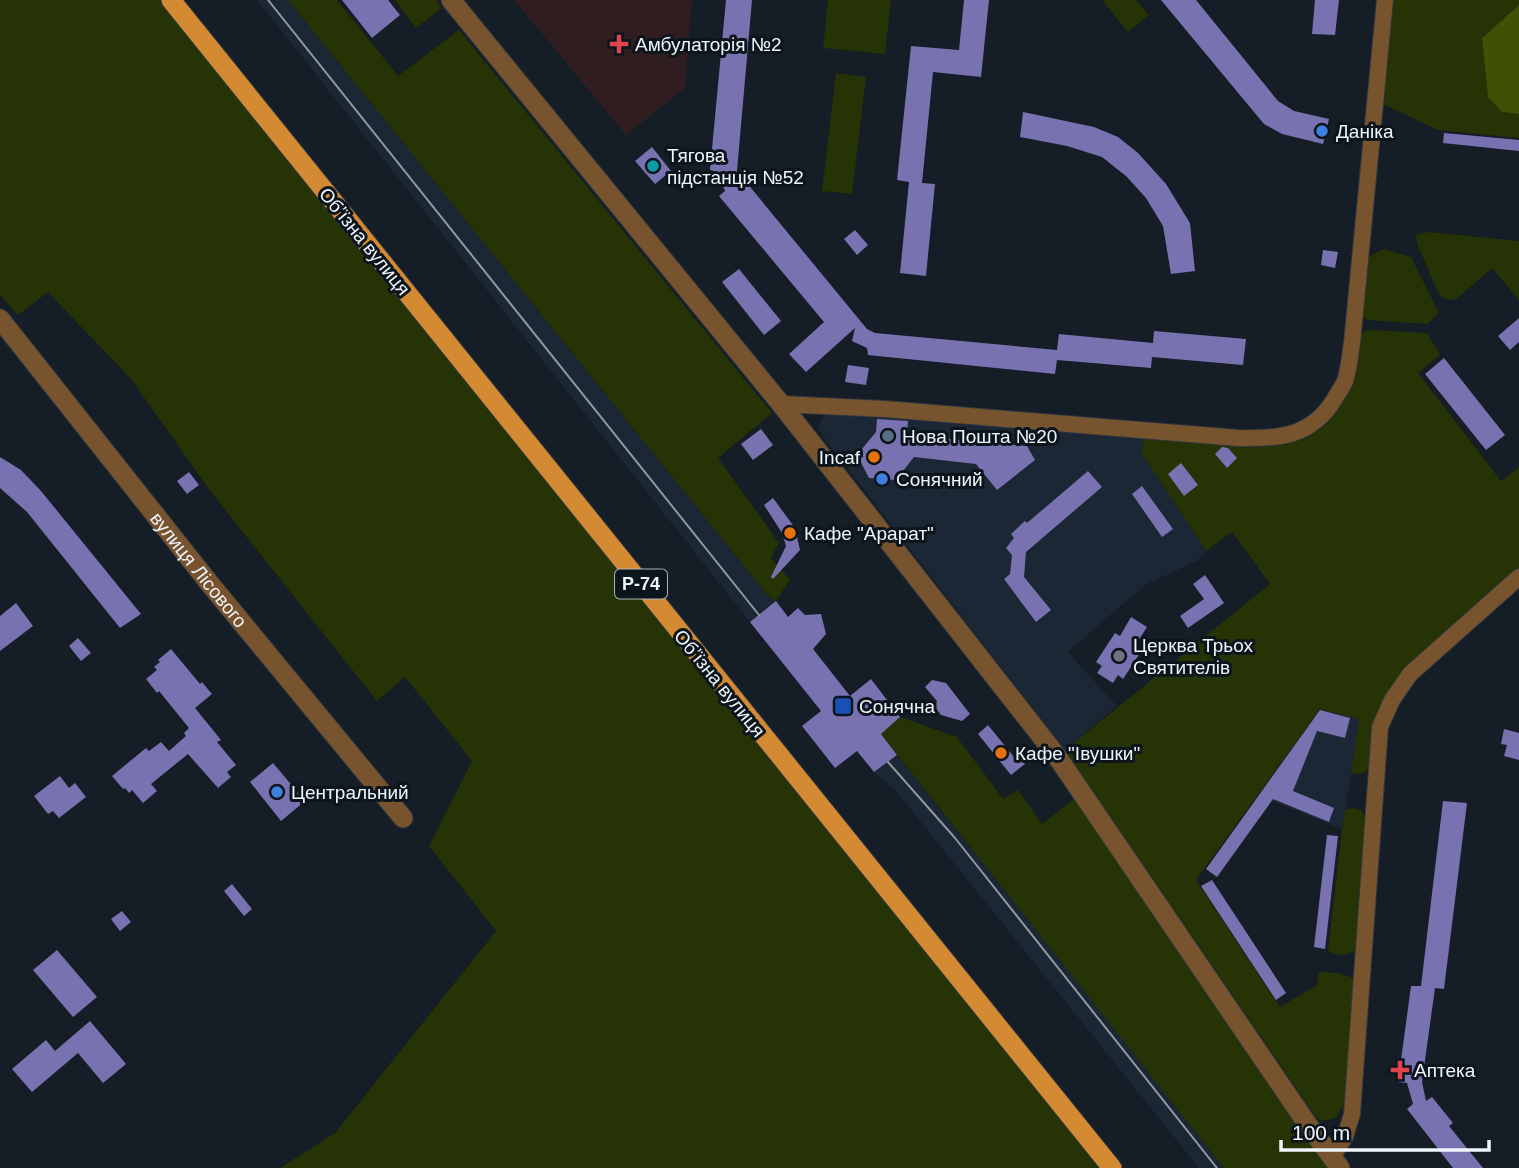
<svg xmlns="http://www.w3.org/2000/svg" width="1519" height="1168" viewBox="0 0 1519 1168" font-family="Helvetica,sans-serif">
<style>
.built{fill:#1b2734}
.medical{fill:#301d20}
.green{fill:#263304}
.forest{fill:#3e5105}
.building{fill:#7872b1}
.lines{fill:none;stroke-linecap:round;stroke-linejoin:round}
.minor-casing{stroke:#2f3740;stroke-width:18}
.tertiary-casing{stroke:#2f3740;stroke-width:21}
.primary-casing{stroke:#2f3740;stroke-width:21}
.minor{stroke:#77542e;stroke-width:16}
.tertiary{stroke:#77542e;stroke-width:19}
.primary{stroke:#d38a32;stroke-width:19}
.tram{stroke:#9298a0;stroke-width:2}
.health-dot{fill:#e0444e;stroke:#0c141c;stroke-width:2.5}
.shop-dot{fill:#3f7fe0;stroke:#0c141c;stroke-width:2.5}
.culture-dot{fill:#0f9aa8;stroke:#0c141c;stroke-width:2.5}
.service-dot{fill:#5c6f8a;stroke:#0c141c;stroke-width:2.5}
.food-dot{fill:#e8710a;stroke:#0c141c;stroke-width:2.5}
.worship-dot{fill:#6b7280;stroke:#0c141c;stroke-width:2.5}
.transit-dot{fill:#1a4fb4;stroke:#0c141c;stroke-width:2.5}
.labels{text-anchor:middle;stroke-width:6;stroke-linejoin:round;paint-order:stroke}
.shield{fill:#0c141c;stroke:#acb2b9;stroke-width:2}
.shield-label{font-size:18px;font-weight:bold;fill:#f0f5fc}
.poi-label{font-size:19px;fill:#f0f5fc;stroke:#0c141c;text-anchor:start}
.street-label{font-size:19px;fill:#f0f5fc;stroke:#0c141c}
</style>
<rect width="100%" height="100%" fill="#151d26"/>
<path class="built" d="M257 0H288L769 597 776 601 750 622Z
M826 410 1145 435 1141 452 1206 551 1197 561 1145 585 1068 652 1117 706 1065 750 818 430Z
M1320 709 1360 719 1342 829 1257 795Z
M897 755 1118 1033 1224 1168H1199L896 791 874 772Z"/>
<path class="medical" d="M514 0H692L685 88 626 135Z"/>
<path class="green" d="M0 0H171L1112 1168H280L335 1133 496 931 429 846 472 761 405 677 377 701 211 492 131 379 48 292 18 315 0 295Z
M288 0H337L398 76 459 30 772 413 718 458 779 543 771 558 790 580 776 601 769 597Z
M395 0H436L442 8 416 28Z
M828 0H891L885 54 823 48Z
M1102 0H1136L1149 15 1128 32Z
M1393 0H1519V5L1482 38 1502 112 1519 114V138L1438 130 1383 104Z
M836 73 866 77 852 194 822 191Z
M1428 232 1519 241V300L1492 268 1455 300 1445 299 1438 293 1417 243 1416 235Z
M1384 249 1411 257 1439 313 1427 324 1368 320 1362 317 1368 257Z
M1368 330 1427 333 1440 355 1418 373 1501 481 1519 467V568L1484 596 1406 670 1370 767 1364 773 1351 774 1359 719 1320 709 1196 880 1280 1007 1317 985 1319 972 1338 973 1354 978 1347 1098 1336 1118 1321 1121 1316 1117 1065 750 1270 584 1232 532 1206 551 1141 452 1145 435C1192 440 1286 461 1324 426 1335 416 1345 399 1351 386 1357 371 1358 349 1361 333Z
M900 717 957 737 1003 799 1018 790 1042 824 1074 799 1306 1140 1328 1168H1224L881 734Z
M1353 808 1361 810 1367 820 1356 950C1346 957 1339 956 1328 951L1342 829 1345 810Z"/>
<path class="forest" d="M1519 5V114L1502 112 1488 97 1482 38Z"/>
<path class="building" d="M342 0H388L400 15 372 38Z
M726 0H752L737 171 867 329 875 333 1057 350 1059 334 1153 343 1154 331 1246 339 1243 365 1152 357 1151 368 1057 360 1055 374 868 355 867 348 852 341 855 328 806 372 789 354 824 322 719 196 725 191 718 172 710 170Z
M964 0H989L981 77 933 72 922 183 935 184 926 276 900 273 909 182 897 180 911 46 959 50Z
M1161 0H1196L1278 101 1294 111 1329 119 1323 144 1282 134 1264 124Z
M1315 0H1339L1335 35 1312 34Z
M1023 112 1094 127 1118 137 1138 153 1166 184 1190 223 1195 271 1171 274 1163 226 1146 198 1126 176 1102 157 1067 146 1020 137Z
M1444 133 1519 140V151L1443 143Z
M652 147 671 171 655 184 635 161Z
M855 230 868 245 857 255 844 239Z
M1323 250 1338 252 1335 268 1321 265Z
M739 269 781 321 764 335 722 282Z
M1519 318V342L1510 350 1498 336Z
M1444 358 1505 435 1486 450 1425 374Z
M848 365 869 368 866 385 845 382Z
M877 419 908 421 907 435 1027 446 1035 460 997 490 976 464 914 457 896 480 869 478 857 455 876 432Z
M761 429 773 445 753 460 741 444Z
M1222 447 1228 448 1237 458 1227 468 1215 454Z
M0 457 21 470 41 491 141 614 120 628 27 512 0 488Z
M1181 463 1198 485 1184 496 1168 474Z
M1088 471 1102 487 1026 552 1024 577 1051 610 1036 622 1004 579 1010 574 1012 555 1006 548 1014 538 1011 534 1025 521 1027 523Z
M189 472 199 485 187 494 177 481Z
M1142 486 1173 529 1162 537 1132 494Z
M773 498 795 528 800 550 773 579 771 577 786 546 782 533 764 505Z
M1205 575 1224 603 1188 628 1180 616 1204 599 1193 584Z
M776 601 788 617 798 608 805 615 821 614 826 634 813 649 850 696 871 679 900 717 881 734 897 755 874 772 857 751 835 768 802 726 821 711 750 622Z
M16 603 33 626 0 651V616Z
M1131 617 1147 627 1135 646 1142 650 1123 679 1118 675 1113 683 1097 673 1102 666 1096 662 1115 633 1120 636Z
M78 638 91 653 81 661 69 646Z
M171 649 200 684 202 682 212 694 195 708 221 740 217 742 236 765 227 772 231 777 218 788 188 754 151 784 157 791 143 803 132 790 129 793 125 788 123 789 112 776 146 748 149 751 161 742 169 751 186 736 184 733 189 728 159 691 157 693 146 679 157 670 154 667 160 662 158 660Z
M932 680 946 683 970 714 962 721 941 715 935 708 937 701 925 687Z
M1320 710 1350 718 1345 738 1317 731 1293 791 1334 808 1329 822 1273 799 1217 877 1206 869Z
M988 725 1014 757 1017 754 1025 764 1011 775 978 734Z
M1504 729 1519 733V760L1504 756 1507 745 1501 744Z
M273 763 305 801 281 821 250 782Z
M60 776 69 788 75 783 86 797 59 818 53 811 48 814 34 796Z
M1443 801 1467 803 1444 989 1435 988 1422 1082 1426 1101 1432 1097 1453 1123 1449 1126 1483 1168H1453L1407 1109 1413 1104 1407 1083 1398 1082 1411 986H1421Z
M1327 835 1338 836 1325 949 1314 947Z
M1212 880 1286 993 1276 1000 1201 886Z
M232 884 252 909 244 916 224 891Z
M122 911 131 922 120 931 111 919Z
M57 950 97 997 73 1017 33 970Z
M90 1021 126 1064 103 1083 78 1053 32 1092 12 1069 46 1040 55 1051Z"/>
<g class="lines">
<defs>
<path id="minor" d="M781 404 885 409 1238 438C1278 439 1311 437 1334 400 1337 394 1342 388 1345 381 1349 369 1350 356 1352 343L1385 0
M1332 1157 1345 1137 1352 1114 1380 727 1392 700 1410 674 1519 577"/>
<g id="tertiary">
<path d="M451 0 781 404 1056 755 1308 1125 1340 1168"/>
<path id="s1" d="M0 319 210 584 403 818"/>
</g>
<path id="primary" d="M171 0 1112 1168"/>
</defs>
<use href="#minor" class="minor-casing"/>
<use href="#tertiary" class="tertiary-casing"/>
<use href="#primary" class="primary-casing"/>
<use href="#minor" class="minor"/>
<use href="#tertiary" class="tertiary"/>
<use href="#primary" class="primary"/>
<path class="tram" d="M268 0 759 615
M888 762 955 838 1217 1168"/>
</g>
<g class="health-dot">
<path d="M615.5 33.5h7v7h7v7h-7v7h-7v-7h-7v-7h7z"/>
<path d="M1396.5 1059.5h7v7h7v7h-7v7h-7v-7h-7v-7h7z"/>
</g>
<g class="shop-dot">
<circle cx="1322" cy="131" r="7"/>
<circle cx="882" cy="479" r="7"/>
<circle cx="277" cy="792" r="7"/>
</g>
<circle class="culture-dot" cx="653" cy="166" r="7"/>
<circle class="service-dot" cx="888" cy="436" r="7"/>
<g class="food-dot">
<circle cx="874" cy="457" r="7"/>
<circle cx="790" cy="533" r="7"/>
<circle cx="1001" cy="753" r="7"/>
</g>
<circle class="worship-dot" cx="1119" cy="656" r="7"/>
<rect class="transit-dot" x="834" y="697" width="18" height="18" rx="3.5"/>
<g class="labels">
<rect class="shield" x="615" y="569.5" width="52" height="29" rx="5"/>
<g class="shield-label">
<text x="641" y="590">Р-74</text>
</g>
<g class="poi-label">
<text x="635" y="51">Амбулаторія №2</text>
<text x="1336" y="138">Даніка</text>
<text x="667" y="162">Тягова<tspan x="667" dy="22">підстанція №52</tspan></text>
<text x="902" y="443">Нова Пошта №20</text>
<text x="860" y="464" text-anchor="end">Incaf</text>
<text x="896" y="486">Сонячний</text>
<text x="804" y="540">Кафе "Арарат"</text>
<text x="1133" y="652">Церква Трьох<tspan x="1133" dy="22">Святителів</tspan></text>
<text x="859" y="713">Сонячна</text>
<text x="1015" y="760">Кафе "Івушки"</text>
<text x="291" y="799">Центральний</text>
<text x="1414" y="1077">Аптека</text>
</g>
<g class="street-label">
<text transform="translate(365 241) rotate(51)" y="7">Обʼїзна вулиця</text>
<text dy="7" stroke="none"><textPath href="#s1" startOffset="320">вулиця Лісового</textPath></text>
<text transform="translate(720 683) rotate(51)" y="7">Обʼїзна вулиця</text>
</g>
</g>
<path d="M1281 1140v10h208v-10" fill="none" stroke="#f0f5fc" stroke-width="3.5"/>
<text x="1292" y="1140" font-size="21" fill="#f0f5fc" stroke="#0c141c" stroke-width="5" paint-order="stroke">100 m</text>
</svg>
